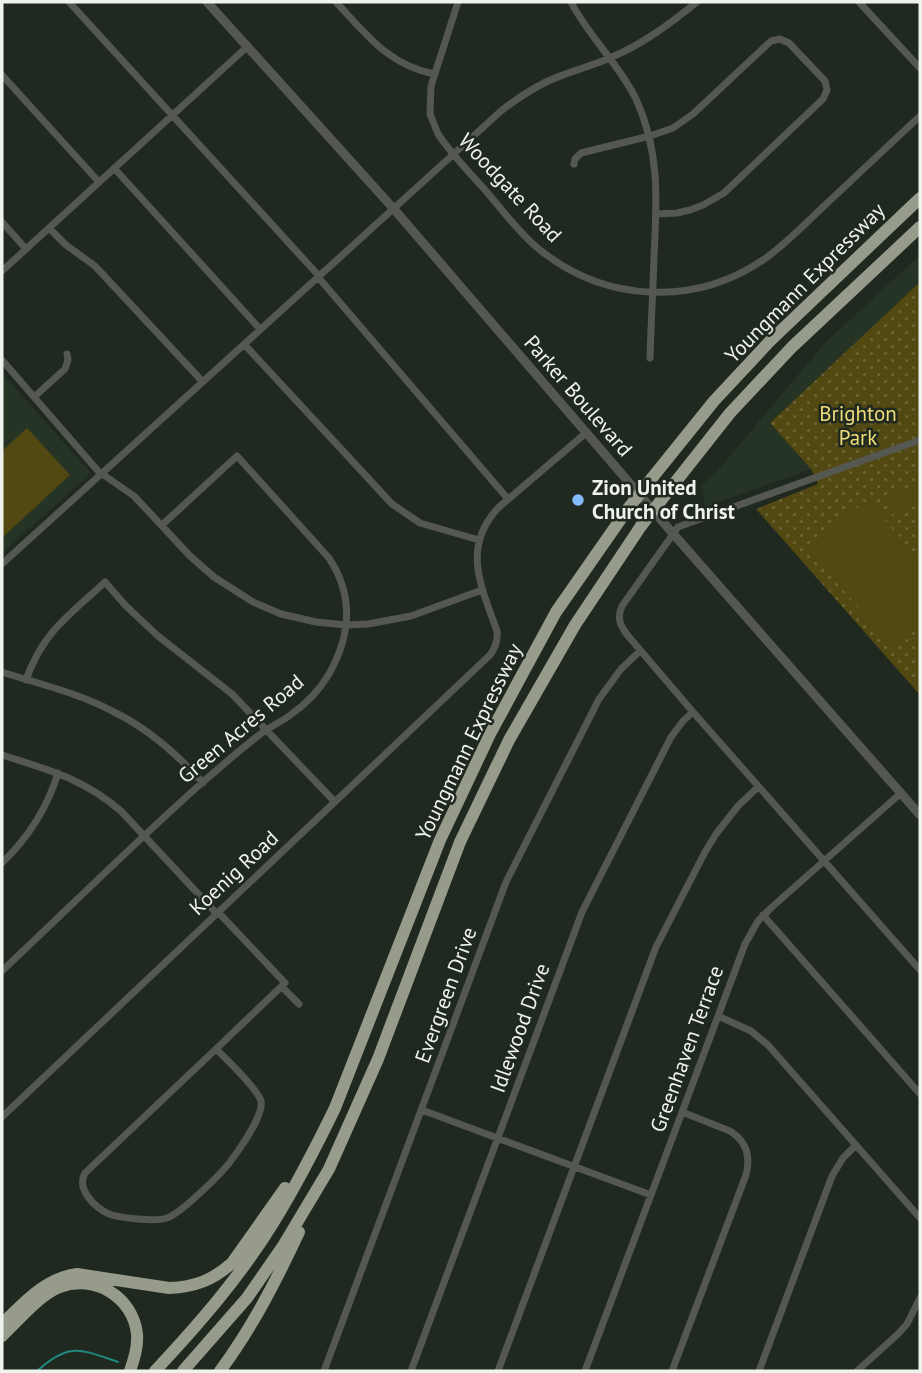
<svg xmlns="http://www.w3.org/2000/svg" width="922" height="1373" viewBox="0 0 922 1373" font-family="'PT Sans',sans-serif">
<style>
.built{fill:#263425}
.grass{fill:url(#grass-dots)}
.pitch{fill:#524811}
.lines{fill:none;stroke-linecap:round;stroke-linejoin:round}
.stream{stroke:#20887f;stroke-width:2}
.minor{stroke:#555751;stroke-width:7}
.tertiary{stroke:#555751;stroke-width:9}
.motorway{stroke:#969b8b;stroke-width:12}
.motorway-bridge{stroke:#969b8b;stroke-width:12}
.poi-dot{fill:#84bcfb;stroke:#20291f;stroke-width:2.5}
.labels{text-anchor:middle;stroke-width:5;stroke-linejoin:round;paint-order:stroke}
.street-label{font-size:21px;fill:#eef4ed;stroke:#20291f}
.park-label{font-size:21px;fill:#efdc79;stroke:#20291f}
.poi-label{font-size:21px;font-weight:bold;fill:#eef4ed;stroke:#20291f;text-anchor:start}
</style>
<defs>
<pattern id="grass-dots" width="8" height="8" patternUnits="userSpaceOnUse" patternTransform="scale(1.75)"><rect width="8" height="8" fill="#524811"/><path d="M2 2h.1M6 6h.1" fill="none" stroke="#6b6334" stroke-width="1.8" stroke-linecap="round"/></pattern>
</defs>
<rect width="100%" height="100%" fill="#20291f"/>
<path class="built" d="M920 255V282L770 423 811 469 705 507 703 490 700 487 718 470 825 343Z
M2 373 91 473 2 553Z"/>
<path class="grass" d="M920 282V695L756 509 818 484 811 469 770 423Z"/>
<path class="pitch" d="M27 428 70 475 2 538V451Z
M920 484V504L891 515 885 497Z
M869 502 920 560V626L894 648 809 551 860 505Z"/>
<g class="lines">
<path class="stream" d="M37 1371C69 1342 80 1349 118 1362"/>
<path class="minor" d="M69 2 319 276
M336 2C366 34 388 65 434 74
M458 2 431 86 430 114 438 134C452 155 470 173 486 191 503 211 520 234 540 250 605 302 694 307 763 260 785 245 804 225 823 207 855 177 888 146 920 116
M571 2C589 37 619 64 636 99 660 152 657 200 654 256 653 290 651 324 650 358
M859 2 920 68
M2 75 99 182
M574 164 575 159 581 153 650 136 673 128 693 114 771 41 780 39 789 43 825 81 827 90 823 99 724 193 703 205 690 210 677 213 656 214
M114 168 260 329
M2 222 26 249
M49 228 66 245 95 266 203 382
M2 271 248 46
M318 277 508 499
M244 344 392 504 420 523 479 540
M2 360 98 471 134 496 190 556 214 577 253 602 281 614 316 622 346 625 368 624 411 616 482 590
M34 397 65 369 68 360 67 354
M920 440 678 527 622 606C616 619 621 627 629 637L693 712 920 970
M2 564 501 111C515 100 530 90 546 82 567 72 590 67 612 57 643 44 671 23 697 2
M2 672C39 684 79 693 114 712 149 729 177 754 203 783
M26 680C43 631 70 615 105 582L126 606 158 636 232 694 335 802
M2 755C49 770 82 778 121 811L216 913
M2 863C29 837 47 809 58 773
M763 915 920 1094
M2 971C69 908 135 842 204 781 224 764 245 745 266 730 274 725 282 721 289 716 305 705 319 691 329 674 351 635 354 596 329 558L237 456 162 525
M282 987 299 1004
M718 1016 751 1031 768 1045 920 1218
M216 1049C226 1059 257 1088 261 1101 264 1115 239 1150 230 1162 221 1174 180 1214 167 1218 155 1222 120 1218 109 1214 94 1207 76 1189 85 1173Z
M216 1049 285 983 218 912
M422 1110 651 1195
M2 1117 490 655C496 647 498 640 497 631 481 586 461 547 499 507L587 432
M324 1371 506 882 599 699 621 669 640 651
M411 1371 582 912 671 737 683 721 693 712
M498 1371 656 947 705 852 716 834 738 806 758 787
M585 1371 745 944 758 921 772 907 901 793
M672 1371 746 1175C751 1156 746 1141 730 1131L682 1112
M759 1371 832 1176 843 1158 856 1145
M857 1371 898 1334 907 1324 920 1298"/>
<path class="tertiary" d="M207 2 393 208 669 529 920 815"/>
<path class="motorway" d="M652 478 714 401 770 341 920 198
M666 494 730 413 792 347 920 227
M2 1324C24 1303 45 1278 77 1274L169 1288C195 1287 213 1280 232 1263L285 1188
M2 1336C18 1321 39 1295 60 1287 95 1274 133 1297 137 1334 138 1347 134 1359 130 1371
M155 1371C198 1325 240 1277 273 1223 296 1186 316 1147 335 1108L440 840 490 734 556 612 627 510
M183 1371 247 1298 283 1246 329 1169 378 1059 460 842 509 740 575 625 641 526
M220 1371C252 1328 276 1281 299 1232"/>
<path class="motorway-bridge" d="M627 510 652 478
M641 526 666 494"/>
</g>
<circle class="poi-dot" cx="578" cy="500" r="7"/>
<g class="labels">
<g class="street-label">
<text transform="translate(510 188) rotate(47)" y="7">Woodgate Road</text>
<text transform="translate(805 283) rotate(-45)" y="7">Youngmann Expressway</text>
<text transform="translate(578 396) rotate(49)" y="7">Parker Boulevard</text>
<text transform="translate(241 729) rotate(-40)" y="7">Green Acres Road</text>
<text transform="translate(469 742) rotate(-64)" y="7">Youngmann Expressway</text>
<text transform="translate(234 873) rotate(-43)" y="7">Koenig Road</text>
<text transform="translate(446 995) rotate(-70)" y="7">Evergreen Drive</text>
<text transform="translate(520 1028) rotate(-70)" y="7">Idlewood Drive</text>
<text transform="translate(687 1049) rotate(-70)" y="7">Greenhaven Terrace</text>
</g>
<g class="park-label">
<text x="858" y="421">Brighton<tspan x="858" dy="24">Park</tspan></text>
</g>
<g class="poi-label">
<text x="592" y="495">Zion United<tspan x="592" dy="24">Church of Christ</tspan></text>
</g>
</g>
<rect width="922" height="1373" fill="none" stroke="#eef4ed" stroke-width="7"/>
</svg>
